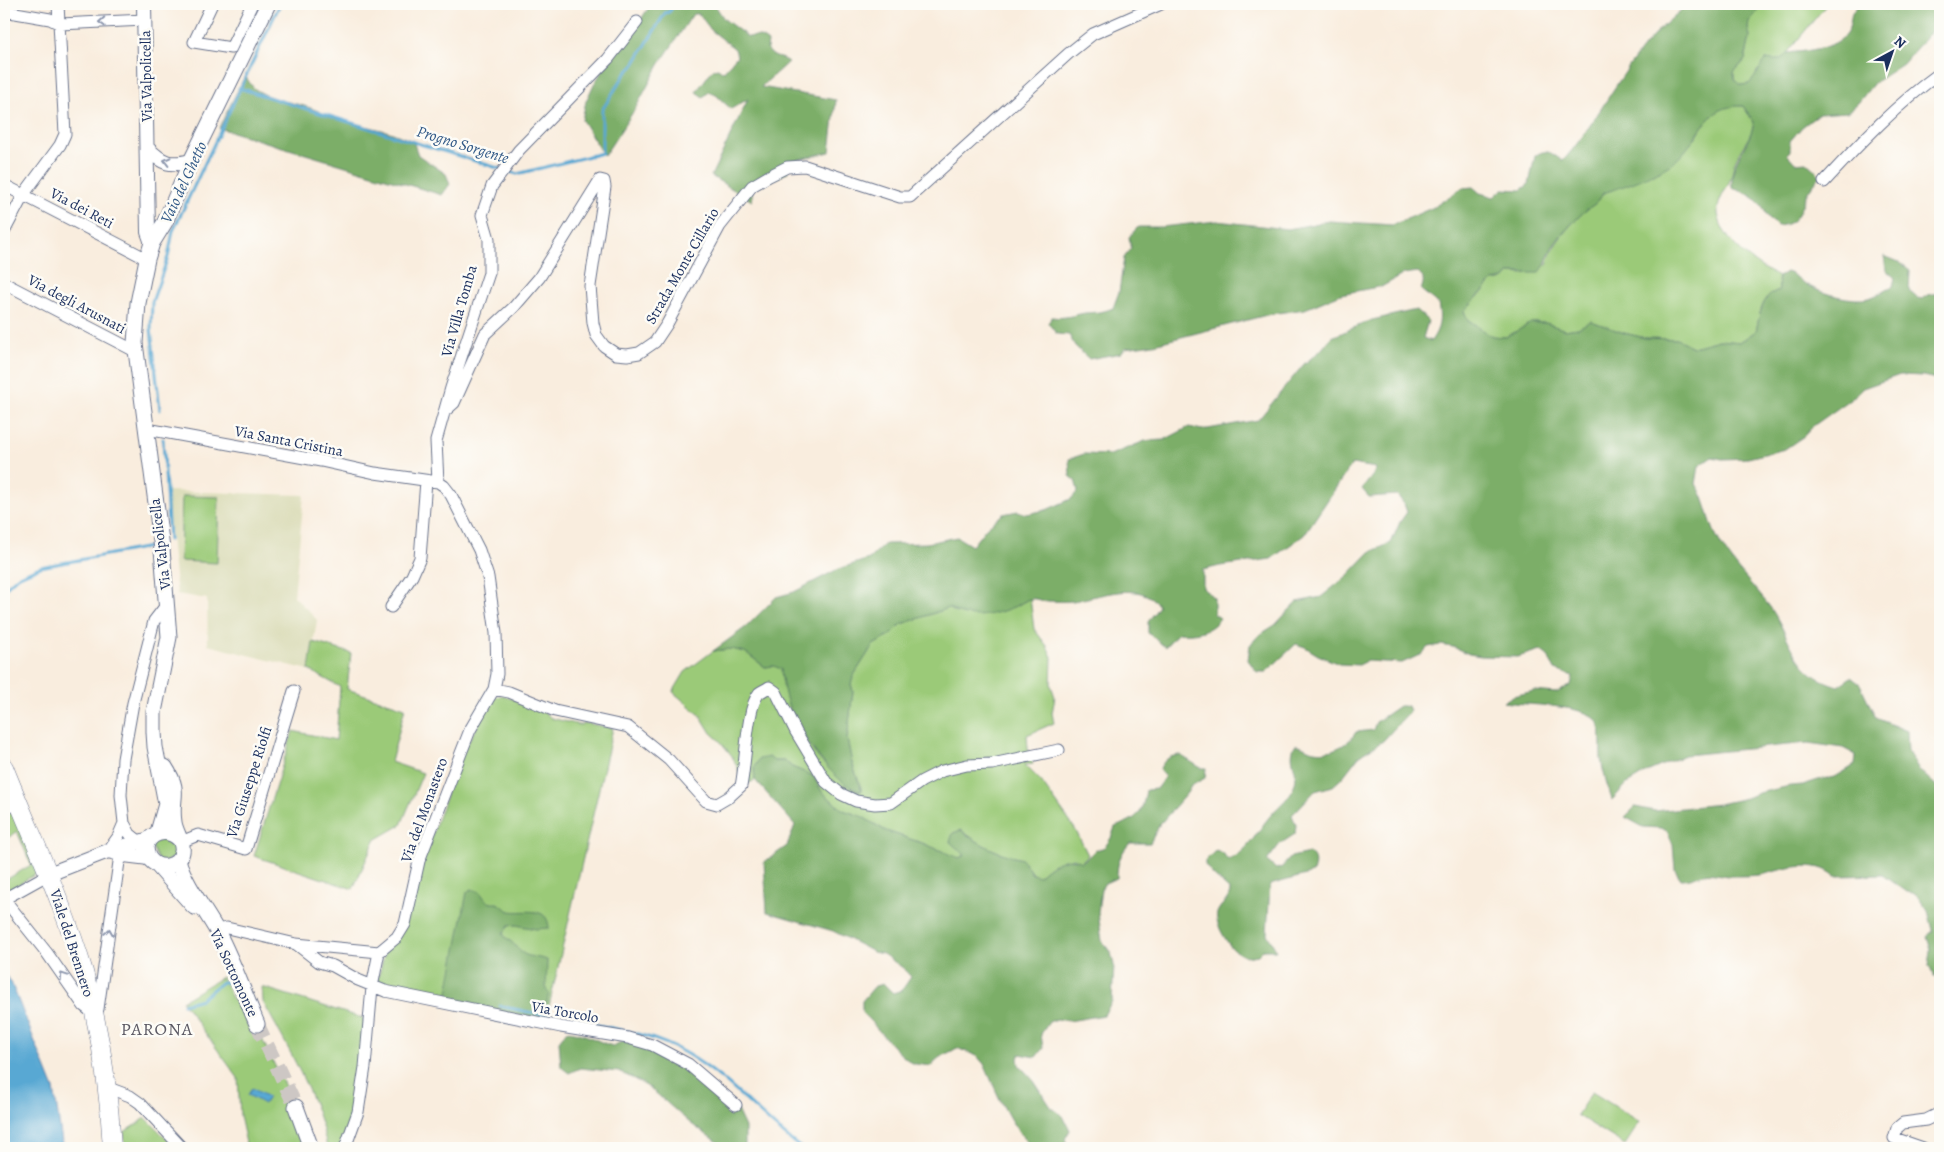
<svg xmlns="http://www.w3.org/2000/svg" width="1944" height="1152" viewBox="0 0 1944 1152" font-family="Alegreya,serif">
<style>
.built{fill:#dddebc}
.green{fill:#9bca78;stroke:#5b7c6b}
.forest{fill:#7cae68;stroke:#4c6e63}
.water{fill:#59a8d3;stroke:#3a6c98}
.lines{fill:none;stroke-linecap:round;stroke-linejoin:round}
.stream{stroke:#59a8d3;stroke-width:3}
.secondary-tunnel{stroke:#cdc7c4;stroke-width:15;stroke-dasharray:15 8;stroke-linecap:butt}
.minor-casing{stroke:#69728b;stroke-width:13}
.tertiary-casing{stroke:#69728b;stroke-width:16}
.secondary-casing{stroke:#69728b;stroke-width:17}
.primary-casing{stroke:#69728b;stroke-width:19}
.minor{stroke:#fff;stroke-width:11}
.tertiary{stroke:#fff;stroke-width:14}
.secondary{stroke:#fff;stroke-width:15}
.primary{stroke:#fff;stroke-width:18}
.oneway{stroke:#8d97ae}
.labels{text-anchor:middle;stroke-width:5;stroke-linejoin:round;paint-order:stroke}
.street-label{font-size:15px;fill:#1b2f5e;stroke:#fdfcf7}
.water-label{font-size:16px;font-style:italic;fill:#315987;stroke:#fdfcf7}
.quarter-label{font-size:18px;letter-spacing:1px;fill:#5d5b65;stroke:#fdfcf7}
</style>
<rect width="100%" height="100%" fill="#fdfcf7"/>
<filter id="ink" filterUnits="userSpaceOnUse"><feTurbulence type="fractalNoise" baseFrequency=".02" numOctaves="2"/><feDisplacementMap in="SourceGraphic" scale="10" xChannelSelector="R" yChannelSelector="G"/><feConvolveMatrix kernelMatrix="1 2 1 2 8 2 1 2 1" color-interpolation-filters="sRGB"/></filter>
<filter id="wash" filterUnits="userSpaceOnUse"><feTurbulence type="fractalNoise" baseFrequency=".0096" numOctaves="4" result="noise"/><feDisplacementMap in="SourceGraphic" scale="20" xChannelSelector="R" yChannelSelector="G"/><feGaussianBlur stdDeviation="1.12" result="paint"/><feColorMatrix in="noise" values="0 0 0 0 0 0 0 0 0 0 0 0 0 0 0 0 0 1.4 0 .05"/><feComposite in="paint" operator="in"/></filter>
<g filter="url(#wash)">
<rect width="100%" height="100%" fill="#f9edde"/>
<path class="built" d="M166 491 304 495 294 596 317 620 309 670 208 645 207 599 177 594Z"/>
<path class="green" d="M1759 4H1827L1783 58 1757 71 1755 79 1749 84 1741 85 1734 80V72L1745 60 1750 37 1748 29 1749 21 1754 15Z
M1732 105 1743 106 1754 122C1751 139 1743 144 1736 159 1733 165 1733 172 1731 178 1727 189 1716 202 1718 214 1723 243 1755 264 1778 277L1779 290C1761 296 1760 315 1756 331L1740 342 1719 340 1693 347 1677 339 1645 338 1624 333 1591 321 1578 328 1565 330 1546 323H1532L1506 337 1491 336 1467 319 1464 311 1493 281 1505 279 1510 273 1524 274 1547 264C1552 244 1569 226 1584 212 1593 204 1597 205 1603 193L1662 170 1696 137 1702 127 1717 110Z
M182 496 219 497 217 563 180 561Z
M1030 598 1034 629 1047 646 1052 657 1051 685 1055 697 1052 713 1054 723 1027 735 1028 749 1033 764 1025 765 1041 781 1075 829 1088 855 1081 862 1074 858C1058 862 1050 864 1039 877L1032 874 1022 859C999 854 980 845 961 830L965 855 959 858 922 843 886 831 861 816 843 810 822 792 813 776 792 767 785 761H774L754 768 755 780 743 786 738 769 732 756 720 741 711 733 700 715 673 692 685 672 713 651 731 649 745 652 765 667 774 666 782 669C782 702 801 739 824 764 834 774 850 783 862 791L852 763 847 739 853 691 851 684 854 675 873 645 891 635 902 624 949 608 956 613 1018 605Z
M313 642 351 653 347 689 405 708 391 762 423 773 401 825 375 840 353 889 254 856 293 731 336 740 340 687 309 670Z
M503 695 545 712 551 718 580 725 585 723 613 728 546 1019 383 985 377 982 385 952 404 926 413 889 459 758 493 698Z
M15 807 41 871 4 893V881L31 865 17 831 4 841V818Z
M174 837 178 856 160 864 150 843 152 839Z
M222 977 235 1004 247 1011 264 1043 294 1105 308 1148H239L246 1143 240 1116 238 1078 182 1001Z
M262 987 372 1021 346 1148H327C320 1103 285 1042 263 1002Z
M1592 1092 1640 1122 1625 1145 1577 1115Z
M146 1118 176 1148H125L124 1132Z"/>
<path class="forest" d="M651 4H712L715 5 724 19 748 37C757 36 761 36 768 42L767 49C776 61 779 55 788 62L761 87 836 100 830 152 790 161 787 173 752 189V201L711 176 748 99 731 109 716 95 709 92 703 97 696 92 713 69 718 68 723 72 737 56 735 49 711 30 699 14H693L659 65 635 109 604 156 582 120 586 101 594 84 604 68 626 42Z
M1688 4H1759L1755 15 1749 21 1748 29 1750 37 1745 60 1734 72V80L1741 85 1749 84C1757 76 1759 67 1767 59 1776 61 1781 61 1787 53 1804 51 1843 49 1849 28 1853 14 1848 17 1859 4H1940L1938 23 1903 64 1874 83 1858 103 1847 112 1819 114 1802 127 1790 141V151L1787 154 1795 163 1806 162 1821 176C1817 180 1813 184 1810 189 1798 205 1803 224 1777 226 1765 216 1766 210 1757 201 1751 194 1740 191 1732 188 1730 158 1750 147 1754 122L1743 106C1703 104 1700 141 1674 162 1660 173 1621 188 1603 193 1597 205 1593 204 1584 212 1574 221 1555 240 1550 252 1545 262 1547 264 1539 273H1510L1505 279 1493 281 1464 311 1467 319 1491 336 1506 337 1531 323H1546L1565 330 1578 328 1591 321 1624 333 1645 338 1677 339 1693 347 1719 340 1740 342 1756 331C1760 315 1761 296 1779 290L1778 277 1786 272C1796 275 1800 281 1809 286 1822 294 1854 302 1869 298 1877 296 1885 289 1893 286L1895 278 1886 270 1884 256 1899 262 1910 270 1909 291 1917 298 1923 299 1927 295 1940 293V380L1923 376 1900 375 1863 388 1851 399 1813 426 1804 436 1785 449 1748 458 1722 459 1712 457 1699 466 1696 484C1707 500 1708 520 1717 537 1730 563 1752 584 1770 607 1784 626 1792 657 1810 672 1818 679 1828 683 1838 686L1851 677 1860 684 1876 718 1907 731 1908 752 1920 771 1940 789V977H1934L1929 966 1931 950 1927 937 1933 930 1928 911 1918 897 1913 893 1907 892 1883 875 1835 876C1816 859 1787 868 1765 874 1755 876 1741 876 1730 876 1722 876 1712 872 1704 874 1694 876 1692 879 1681 879L1675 870 1673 845 1667 831 1660 828 1643 827 1625 817 1635 807 1655 811 1719 804 1746 798 1758 793 1790 786 1803 785 1818 780 1835 777 1855 765 1856 755 1843 748 1808 743 1685 755 1647 772 1627 784 1612 800C1608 787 1603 773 1601 759 1600 748 1603 731 1597 721 1587 704 1522 705 1503 702L1513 696 1534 691 1556 693 1571 685 1573 676 1555 670 1548 656 1540 650 1518 657 1481 656 1469 654 1453 647 1441 645 1428 647 1422 654 1402 663 1367 661 1359 665 1339 664 1318 655 1305 647 1296 644 1266 672H1257L1248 660 1250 645 1259 635 1275 625 1297 602 1321 597 1347 576 1370 552 1391 543 1400 522 1407 512 1404 504 1397 495 1369 497 1362 489 1373 475 1376 468 1352 464 1304 535 1271 559 1220 566 1203 570V588L1214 598V614L1220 618C1210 633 1194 634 1178 633L1165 647 1148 633V622L1159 606C1141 579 1099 597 1073 601 1064 602 1052 601 1043 601 1039 600 1035 598 1031 599 1027 599 1022 603 1018 605 997 615 968 622 949 608L902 624 891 635 873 645 854 675 851 684 853 691 847 739 852 763 862 791C840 791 804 739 795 721 787 705 782 686 781 669L774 666 765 667 745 652 731 649 713 651 746 627 776 597 794 592 838 569 869 559 885 544 927 543 957 537 972 546 986 528 1003 514 1018 511 1027 514 1046 510 1071 499 1078 491 1075 480 1070 476 1069 459 1084 454 1110 455 1145 441 1164 440 1189 427 1202 430 1258 420 1304 364 1321 350 1332 337 1372 320 1416 310 1428 321 1423 338 1431 341C1440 328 1441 320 1438 304L1421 290C1424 282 1425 278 1418 272L1404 274 1383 286 1341 294 1305 309 1271 314 1154 344 1125 348 1121 353 1089 359 1075 346 1069 335 1057 334 1048 323 1052 317C1065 319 1073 315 1085 313 1097 312 1101 313 1113 308L1119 292 1124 258 1131 248 1129 237 1138 227H1161L1217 221 1288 229 1329 221 1393 225 1434 207 1462 188 1473 187 1480 193 1494 197 1503 189 1521 190 1529 184 1535 156C1547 147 1552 154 1563 161 1592 128 1612 88 1639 53 1653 34 1671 19 1688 4Z
M245 76C249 81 252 88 258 91 279 104 308 102 329 117L390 132 413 141 418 155 446 174 450 184 442 195 219 128Z
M1399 706H1408L1410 711 1383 741 1359 756 1342 778 1333 786 1315 791 1292 815 1296 825 1295 834 1280 844 1267 861 1276 869 1282 867 1291 857 1309 853C1317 859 1315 864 1313 873L1270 885 1267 934 1276 950H1263L1258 955 1246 957C1242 955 1236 952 1233 949 1227 943 1214 922 1217 913 1220 904 1230 901 1230 890L1213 875 1205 865V861L1216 850 1223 853 1228 860C1248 853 1257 831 1270 816 1280 804 1291 798 1295 783 1299 770 1287 759 1295 745 1302 744 1307 750 1314 751 1329 754 1348 746 1356 732L1373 730 1376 722Z
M1180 755 1201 768H1206L1205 778 1191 786 1187 793 1160 824 1150 843H1130C1120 854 1117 863 1117 878L1105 883 1101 889 1098 913 1102 941 1111 953 1114 965 1112 1001 1104 1015 1069 1021 1057 1019 1049 1022 1041 1034 1043 1048 1036 1057 1020 1054 1018 1058 1019 1065 1034 1081 1051 1107 1063 1116 1070 1130 1065 1139 1069 1148H1034C1009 1127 998 1094 984 1064L977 1056 957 1048C946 1055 939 1055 931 1066 926 1065 920 1065 915 1064 900 1059 876 1025 862 1013V1001L875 986 884 984 893 993 902 990 911 977 903 968 883 954 873 952 833 931 767 912 764 862 787 846 795 825 755 780 754 768 759 759 769 757 774 761H785L792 767 813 776 822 792 843 810 861 816 886 831 922 843 959 858 965 855 950 842 953 833 961 830C980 845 999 854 1022 859L1032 874 1039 876C1050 865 1066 854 1082 862L1096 850 1105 847 1111 838 1115 827C1139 818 1142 814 1146 790L1156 789 1165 777 1159 770C1164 760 1168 756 1180 755Z
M472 889 480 892C486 900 487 904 497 903 502 905 506 910 510 911 522 914 548 904 549 928L536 929 516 925 509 926 503 933 505 937C513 941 516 949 524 954 532 958 539 957 547 960L546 990 549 993 543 1020 446 1003 467 892Z
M567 1031C585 1032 595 1041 613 1046L629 1038 645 1042 682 1069 699 1076 736 1108 745 1127V1148H719L720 1144 690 1123 650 1088 634 1079 619 1072 580 1068 569 1073 561 1067 559 1041Z"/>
<path class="water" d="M4 974 11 982 54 1089 63 1148H4Z
M252 1088 268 1097 264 1104 248 1095Z"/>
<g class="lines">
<path class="stream" d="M239 88 501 169
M507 171 517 174 602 153V110L625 74 633 66 665 13 669 12 675 4
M160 410 151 329 152 302 168 257 173 231 280 4
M163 439 169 540
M4 589 17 577 40 567 150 547
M183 1004 201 999 222 982H232
M500 1006C527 1012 554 1017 582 1022 618 1029 655 1035 687 1054 730 1079 761 1119 801 1148"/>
</g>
</g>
<g filter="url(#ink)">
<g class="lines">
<path class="secondary-tunnel" d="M257 1024 296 1107"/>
<defs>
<path id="minor" d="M212 4 194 42 231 48 252 4
M4 11 50 19 60 24 145 20
M1824 182C1860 143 1897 104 1940 73
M4 185 147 259
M4 232 24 194 60 145 65 134 58 4
M4 283 137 352
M444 412 454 403 485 334 514 307 539 278 600 180 604 181 605 187 590 286 593 323 596 335 604 346 616 354 627 355 639 353 655 342 667 324 720 226 752 186 769 176 787 167 805 166 900 197H910L1068 54 1093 34 1161 4
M147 429 321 461 375 473 438 482 444 486 451 495 479 550 488 577 496 633 497 674 494 689 470 730 419 861 405 924 397 937 379 952 296 944 227 928 217 930
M438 482 436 441 451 388 489 273V239L482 215 492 186 519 150 608 59 637 22
M391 607 412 576 420 558 426 481
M494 689 509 692 555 711 628 727 669 760 706 801 717 804 729 797 741 786C746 764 746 709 759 693 762 691 766 689 769 687L776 692 796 732 826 782 841 794 856 801 875 804 891 803 922 781 942 771 967 765 992 764 1059 750
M4 812 17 799
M140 842 130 834 124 823 121 795 123 759 133 703 154 621 167 604
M181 842 198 835 246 849 294 691
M108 851 118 837 124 823
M4 899 47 953 84 1006 93 1013 98 1009 119 862 124 855
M4 899 49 874
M296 944 319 962 333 966 358 980 385 991 561 1027 628 1038 652 1045 688 1064 736 1105
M106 1087 130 1096 140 1103 182 1148
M345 1148 358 1112 365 1067 372 987 379 952
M1923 1148 1894 1138 1897 1128 1903 1123 1926 1120 1940 1113"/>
<path id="tertiary" d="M144 4 148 232 152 243
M148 149C163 164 170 166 191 161
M108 851 124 855 149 858
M49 874 108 851 150 839"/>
<path id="secondary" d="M165 767C182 793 170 797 174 822 175 832 184 842 182 852 179 868 158 871 149 858 138 839 163 823 179 839
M158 832 166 804 155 747 154 732V712L169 637 162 549 135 343 138 303 147 259 152 243 165 222 191 161 268 4
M178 860C186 886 204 908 217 931 233 961 244 993 257 1024
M157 865 194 907
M296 1107 311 1148"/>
<path id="primary" d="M4 767C31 835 63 902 84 972 100 1029 109 1090 112 1148"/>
</defs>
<use href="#minor" class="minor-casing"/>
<use href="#tertiary" class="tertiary-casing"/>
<use href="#secondary" class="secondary-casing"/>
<use href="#primary" class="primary-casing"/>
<use href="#minor" class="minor"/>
<use href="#tertiary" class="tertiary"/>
<use href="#secondary" class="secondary"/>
<use href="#primary" class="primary"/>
</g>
<defs><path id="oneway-chevron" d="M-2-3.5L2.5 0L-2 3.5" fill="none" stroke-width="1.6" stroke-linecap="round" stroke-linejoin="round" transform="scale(1.25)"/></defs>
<g class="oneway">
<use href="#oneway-chevron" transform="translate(102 22) rotate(177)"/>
<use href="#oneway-chevron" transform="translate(167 161) rotate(-166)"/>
<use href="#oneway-chevron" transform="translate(109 932) rotate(-82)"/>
<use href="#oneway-chevron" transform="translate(63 976) rotate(-124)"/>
</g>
</g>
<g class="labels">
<g class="street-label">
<text transform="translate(146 76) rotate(-91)" y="5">Via Valpolicella</text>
<text transform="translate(82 208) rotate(28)" y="5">Via dei Reti</text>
<text transform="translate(682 266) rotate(-60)" y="5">Strada Monte Cillario</text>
<text transform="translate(77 304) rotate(28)" y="5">Via degli Arusnati</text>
<text transform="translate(459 311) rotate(-74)" y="5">Via Villa Tomba</text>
<text transform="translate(289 441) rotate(11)" y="5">Via Santa Cristina</text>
<text transform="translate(160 544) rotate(-97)" y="5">Via Valpolicella</text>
<text transform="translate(249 782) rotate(-72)" y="5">Via Giuseppe Riolfi</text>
<text transform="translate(424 810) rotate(-70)" y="5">Via del Monastero</text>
<text transform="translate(72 943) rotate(72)" y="5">Viale del Brennero</text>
<text transform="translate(234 973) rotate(65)" y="5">Via Sottomonte</text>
<text transform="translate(565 1012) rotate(10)" y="5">Via Torcolo</text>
</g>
<g class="water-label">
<text transform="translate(463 144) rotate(17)" y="6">Progno Sorgente</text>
<text transform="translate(183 182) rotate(-65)" y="6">Vaio del Ghetto</text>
</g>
<g class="quarter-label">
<text x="157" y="1035">PARONA</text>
</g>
</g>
<rect width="1944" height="1152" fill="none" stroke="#fdfcf7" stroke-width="20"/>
<g transform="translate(1892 52) rotate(40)" stroke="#fdfcf7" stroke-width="4" paint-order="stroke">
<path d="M0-4L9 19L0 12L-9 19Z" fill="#1b2f5e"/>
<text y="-8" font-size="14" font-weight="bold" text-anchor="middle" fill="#1b2f5e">N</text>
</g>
</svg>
